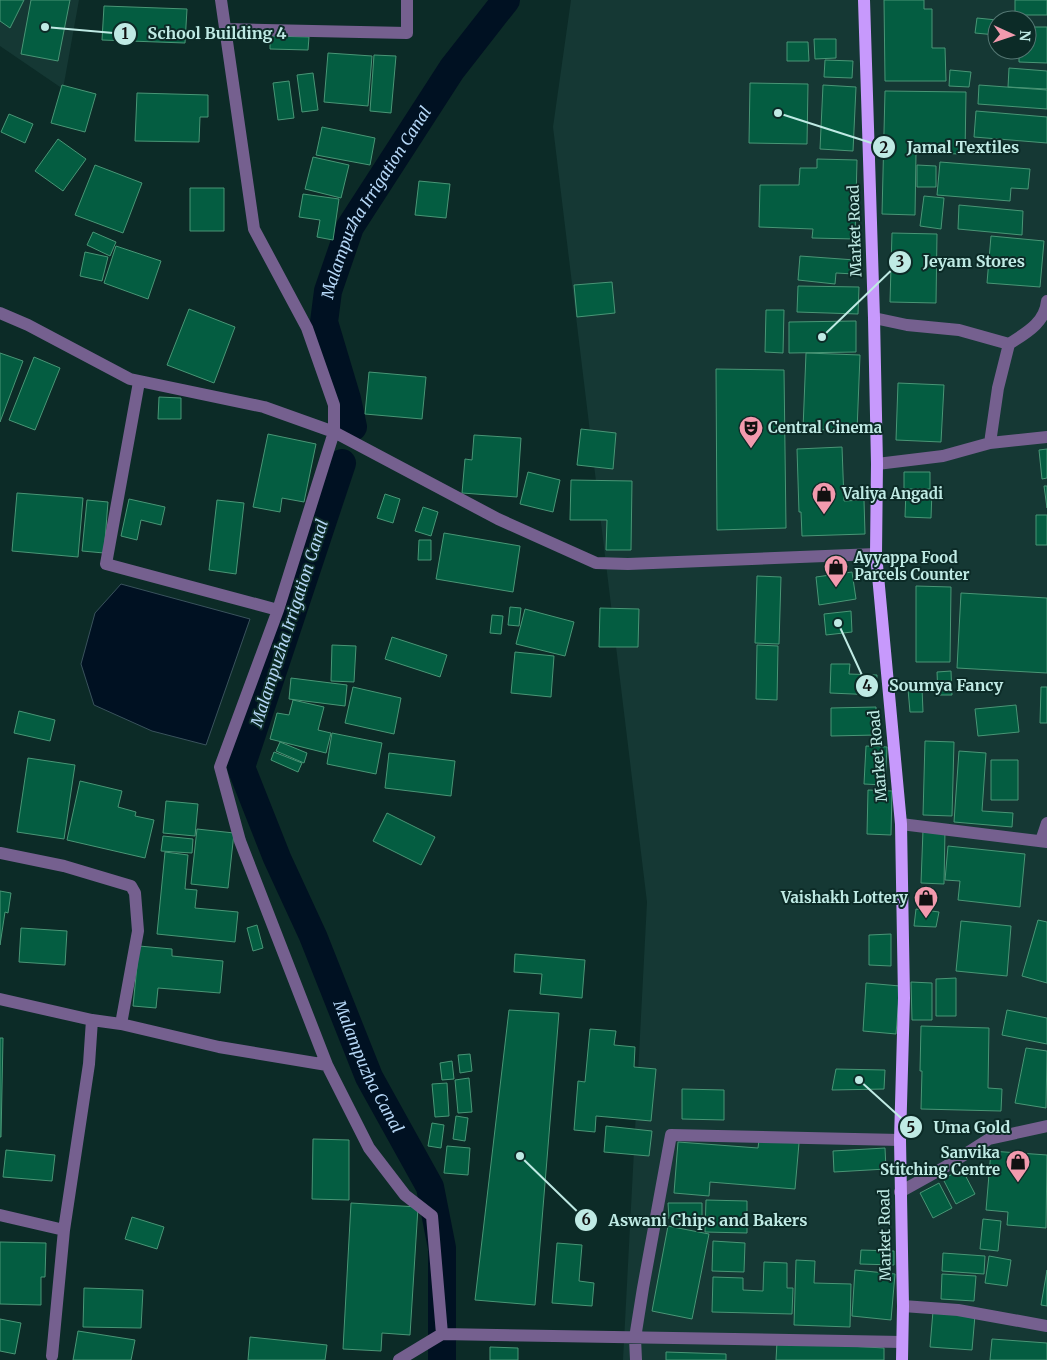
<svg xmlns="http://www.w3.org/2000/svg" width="1047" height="1360" viewBox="0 0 1047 1360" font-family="Merriweather,serif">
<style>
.built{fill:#153834;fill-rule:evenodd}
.water{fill:#012;stroke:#39525c}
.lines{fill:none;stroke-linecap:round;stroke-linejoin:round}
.canal{stroke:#012;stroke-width:28}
.building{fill:#045d41;stroke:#499676}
.minor{stroke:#75608f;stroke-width:12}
.major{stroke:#c799fc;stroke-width:12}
.labels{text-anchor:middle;stroke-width:4;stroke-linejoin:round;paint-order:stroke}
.street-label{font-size:15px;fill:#bfeae4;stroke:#0c2b27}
.poi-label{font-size:15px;font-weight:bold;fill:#bfeae4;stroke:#0c2b27;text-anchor:start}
.water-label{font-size:16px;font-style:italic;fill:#b5d7f6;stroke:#0c2b27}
.leader{fill:none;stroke:#bfeae4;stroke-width:2}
.callout-dot{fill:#bfeae4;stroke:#0c2b27;stroke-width:2}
.mark-label{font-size:15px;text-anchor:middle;font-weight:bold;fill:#111}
.callout-label{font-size:16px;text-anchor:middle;font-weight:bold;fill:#bfeae4;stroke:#0c2b27;stroke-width:4;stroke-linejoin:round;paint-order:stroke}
</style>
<rect width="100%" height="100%" fill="#0c2b27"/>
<path class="built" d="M0 0H79L63 89 0 46Z
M571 0H1047V1360H623L647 902 553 127ZM997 20H1027V50H997Z"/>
<path class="water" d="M121 584 250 619 206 745 152 731 94 705 81 664 95 613Z"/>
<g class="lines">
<g class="canal">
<path id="s1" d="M353 427 347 399 324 322 328 291 350 227 452 69 506 0"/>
<path id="s2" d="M342 463 241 767 277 858 313 936 369 1077 430 1187 442 1248V1360"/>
</g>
</g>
<path class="building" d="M0 0H24L10 28 0 21Z
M31 0H70L58 61 21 54Z
M884 0H924V9H932V48H945L946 81H885Z
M1015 0H1047V15H1015Z
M104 6 187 9 185 43 102 40Z
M977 18 997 20 996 35 975 33Z
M1027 27H1047V63L1019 62V50H1027Z
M270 36 309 37 308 50 270 49Z
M814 39H836V58L815 59Z
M787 42H808L809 61H787Z
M328 53 372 56 368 106 324 102Z
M374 55 396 56 391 113 370 111Z
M825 60 853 61 852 78 824 77Z
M1009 68 1047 71V89L1008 87Z
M950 70 971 72 969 87 949 86Z
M313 73 318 110 302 112 297 75Z
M289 81 294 118 278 120 273 83Z
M750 83 808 84 807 144 749 143Z
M62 85 96 94 85 132 51 123Z
M823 85 856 87 853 151 820 149Z
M979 85 1047 90V109L978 104Z
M885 91 966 92 965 154 916 153 915 215 882 214Z
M137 93 208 95V117H200L199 142 135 141Z
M976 111 1047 117V143L974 137Z
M9 114 33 124 25 143 1 132Z
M322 127 375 138 370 165 316 155Z
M58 139 86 159 63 191 35 171Z
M313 157 349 165 341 198 305 189Z
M817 159 857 160 855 239 812 238 813 229 759 227 760 185H799L800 168H817Z
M940 162 1030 169 1028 189 1011 188 1010 201 937 195Z
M95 165 142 183 123 233 75 215Z
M917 165 936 166V187H917Z
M419 181 450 184 446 218 415 215Z
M190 188H224V231H190Z
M303 194 339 199 333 240 317 237 320 220 299 217Z
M924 196 944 198 941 229 920 226Z
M959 205 1023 211 1022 235 958 229Z
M93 232 116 242 110 256 87 245Z
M892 233 937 234 936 303 890 302Z
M991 236 1044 241 1040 287 987 283Z
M116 246 161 261 148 299 104 283Z
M85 252 108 257 102 281 80 276Z
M800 256 855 260 854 274 836 273 835 284 798 280Z
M612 282 615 313 577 317 574 285Z
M798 286 859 287 858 314 797 312Z
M189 309 235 327 214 383 167 365Z
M766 310H784L783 353 765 352Z
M856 321V352L789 353V322Z
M0 353 23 361 0 422Z
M806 353 860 355 857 431 803 429Z
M34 357 60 368 35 430 9 420Z
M716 369 784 370 786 528 717 530Z
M369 372 426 377 422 419 365 414Z
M898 383 944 385 941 442 896 440Z
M159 397 181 398V419H158Z
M581 429 616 433 613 469 577 465Z
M268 434 316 444 304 502 282 498 280 512 253 507Z
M474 435 521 438 517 497 462 493 465 459 472 460Z
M842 447 844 501 864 500 865 534 802 536 801 512H799L797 449Z
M1047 449V478L1042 479 1039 450Z
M528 472 560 480 553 512 520 504Z
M904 472H930V489H904Z
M571 480 632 481 631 550H606L607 520H570Z
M1044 486H1047V508Z
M906 490 932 491 931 518 905 517Z
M17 493 83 498 78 557 12 551Z
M385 494 400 499 393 523 377 518Z
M129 499 165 507 161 525 141 520 137 540 121 536Z
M87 500 108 502 104 553 82 551Z
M217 500 244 503 236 574 209 570Z
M423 507 438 512 431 536 415 531Z
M1036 515H1047V545H1036Z
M444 533 520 546 513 592 436 579Z
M419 540H431V560H418Z
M852 572 856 599 819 605 816 577Z
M757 576 781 577 779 644 755 643Z
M916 586 951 587 950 662H916Z
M961 593 1047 598V673L957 668Z
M510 607 521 608 519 626 508 625Z
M600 608 639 609 638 647H599Z
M525 609 574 622 565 656 516 644Z
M851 611 852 632 826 635 824 614Z
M492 615 503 616 501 634 490 633Z
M392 637 447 655 440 677 385 659Z
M332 645 356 646 354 682 331 681Z
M757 645 778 646 777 700 756 699Z
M515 652 554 656 551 697 511 693Z
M831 664H850L849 674 877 675 876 695 830 693Z
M951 671 952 695H938L937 672Z
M291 678 347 685 345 706 289 699Z
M353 687 401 698 394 734 345 723Z
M1041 687H1047V723H1040Z
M922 688 923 712H910L908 689Z
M293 700 324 707 318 730 331 733 326 753 270 739 277 713 289 715Z
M1016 705 1019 732 978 736 975 709Z
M876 707V735L831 736V708Z
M19 711 55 720 50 741 14 733Z
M332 733 382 743 376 774 327 764Z
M925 741 954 742 952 816 923 815Z
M280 742 307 753 304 763 276 751Z
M866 746 887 747 885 785 864 784Z
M959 751 986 753 982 811 1013 813 1012 827 954 822Z
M274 752 302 763 298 772 271 760Z
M389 753 455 761 451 796 385 788Z
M28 758 75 765 64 839 17 832Z
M991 760H1018V800H991Z
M80 781 122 791 118 807 136 812 135 816 154 820 145 858 67 840Z
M868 790 892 791 891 835 867 834Z
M166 801 198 804 195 836 163 833Z
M387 813 435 837 421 865 373 841Z
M197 829 234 833 228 888 191 884Z
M923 830H945L944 884 921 883Z
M163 836 193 839 192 853 161 851Z
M948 846 1025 854 1020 907 958 900 960 881 945 880Z
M165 852 188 855 185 889 197 890 195 908 238 912 235 942 157 934Z
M0 891 11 893 8 913 5 912 0 945Z
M916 909 939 912 936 927 914 926Z
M1038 920 1047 922V983L1022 976Z
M961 921 1011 926 1007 976 956 971Z
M257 925 263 948 253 951 247 928Z
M21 928 67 931 65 965 19 962Z
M891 934V966L869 965V935Z
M139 946 172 949V956L223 961 220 993 158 988 156 1008 133 1006Z
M515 954 585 960 582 998 540 994 542 974 514 972Z
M956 978V1016H936V979Z
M911 982 932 983V1020H912Z
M866 983 900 986 896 1034 863 1031Z
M509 1010 559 1013 535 1305 475 1300Z
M1007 1010 1047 1018V1044L1002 1035Z
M921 1026 989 1028 988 1088 1002 1089 1001 1111 921 1109 922 1071H920Z
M590 1029 616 1031 614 1045 635 1047 634 1067 656 1069 651 1121 596 1116 595 1132 574 1130 578 1081 585 1082Z
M0 1038H3L1 1137H0Z
M1026 1048 1047 1051 1046 1108 1015 1103Z
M470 1054 472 1071 460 1073 458 1055Z
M452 1061 454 1079 442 1080 440 1063Z
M836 1069 885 1070 884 1089 832 1090Z
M469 1078 472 1112 458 1113 455 1080Z
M447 1083 449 1116 435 1117 432 1084Z
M682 1089 724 1090V1120L682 1119Z
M456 1116 468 1118 465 1141 453 1139Z
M432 1123 444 1125 441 1148 428 1146Z
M606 1126 652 1131 649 1156 604 1152Z
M313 1139 349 1140V1200L312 1199Z
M759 1140 799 1143 795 1189 710 1182 709 1196 674 1193 678 1142 758 1148Z
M447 1146 470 1148 468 1175 444 1173Z
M885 1148 886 1169 834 1172 833 1151Z
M6 1150 55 1155 52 1181 3 1177Z
M991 1151 1047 1155 1046 1228 1007 1225 1008 1212 986 1210Z
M962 1169 975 1194 956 1204 943 1179Z
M939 1183 952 1208 933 1218 920 1193Z
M706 1200 747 1201V1233L705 1232Z
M351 1203 418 1207 410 1335 382 1333 381 1351 343 1349Z
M668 1203H702V1219H669Z
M132 1217 164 1227 157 1249 125 1239Z
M983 1219 1001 1221 998 1251 980 1249Z
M668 1226 709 1234 692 1319 652 1311Z
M713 1241 745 1243 744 1272 712 1271Z
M0 1242 46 1243 45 1277H41V1305L0 1304Z
M557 1243 582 1245 579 1281 594 1283 592 1306 552 1303Z
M861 1250 894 1251V1265L860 1264Z
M943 1253 985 1256 984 1274 942 1271Z
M989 1256 1011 1260 1007 1286 985 1283Z
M796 1260 815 1261 814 1283 851 1284 850 1327 794 1325Z
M764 1262 787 1263V1288H793L792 1314 712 1312 713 1277 743 1278V1290L763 1291Z
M855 1270 895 1274 891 1320 852 1316Z
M1047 1270V1306L1041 1305Z
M942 1274 976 1276 974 1301 941 1299Z
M84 1288 143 1290 141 1328 83 1327Z
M933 1311 975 1315 972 1350 930 1347Z
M0 1319 21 1323 15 1354 0 1351Z
M78 1331 135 1340 131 1360H73Z
M250 1337 327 1345 325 1360H248Z
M992 1339 1047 1343V1360H990Z
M777 1342 884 1348V1360H776Z
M490 1347 518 1348V1360H490Z
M666 1352 726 1354V1360H666Z"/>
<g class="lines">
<path class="minor" d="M221 0 254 229 307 328 334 405V432L278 610 220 767 240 841 327 1065 369 1148 405 1195 432 1216 442 1334 902 1342
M225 29 407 33V0
M0 313 28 325 130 379 264 407 334 432 498 519 596 563 628 564 876 554
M874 318 907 325 959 330 1009 344C1026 333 1045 323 1047 301
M139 382 106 564 278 610
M990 443 998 388 1009 344
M877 464 943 456 990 443 1047 437
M901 824 1047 842
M1041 841 1047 823
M0 853 64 866 131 886 135 893 138 931 121 1024
M0 999 92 1020 121 1024 219 1047 327 1065
M900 1192 945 1167 989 1139 1047 1126
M0 1215 64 1230
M903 1306 958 1310 1047 1326
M52 1356 64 1230 89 1064 92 1020
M399 1360 442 1334
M636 1360 635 1338 643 1288 671 1135 900 1140"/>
<path class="major" d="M864 0 874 318 877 464 876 554 901 824 904 998 900 1140 903 1306 902 1360"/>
</g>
<defs>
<symbol id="theatre-pin" viewBox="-11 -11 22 30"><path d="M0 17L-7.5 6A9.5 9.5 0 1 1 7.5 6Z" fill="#f29aae" stroke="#0c2b27"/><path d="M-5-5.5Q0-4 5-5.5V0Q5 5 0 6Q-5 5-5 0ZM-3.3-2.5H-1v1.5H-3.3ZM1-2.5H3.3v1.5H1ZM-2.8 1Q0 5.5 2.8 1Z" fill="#111"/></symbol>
<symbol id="shop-pin" viewBox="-11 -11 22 30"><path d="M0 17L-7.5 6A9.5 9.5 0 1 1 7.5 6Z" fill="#f29aae" stroke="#0c2b27"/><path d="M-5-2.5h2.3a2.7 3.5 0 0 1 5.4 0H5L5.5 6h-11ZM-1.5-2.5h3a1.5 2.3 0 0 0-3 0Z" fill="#111"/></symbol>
</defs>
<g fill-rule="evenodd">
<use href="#theatre-pin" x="737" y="414" width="28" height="38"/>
<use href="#shop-pin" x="810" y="480" width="28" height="38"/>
<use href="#shop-pin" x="822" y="553" width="28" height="38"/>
<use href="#shop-pin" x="912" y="884" width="28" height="38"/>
<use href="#shop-pin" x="1004" y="1148" width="28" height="38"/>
</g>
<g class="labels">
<g class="street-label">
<text transform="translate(855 231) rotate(-92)" y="5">Market Road</text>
<text transform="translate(878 756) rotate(-95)" y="5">Market Road</text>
<text transform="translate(885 1235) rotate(-91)" y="5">Market Road</text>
</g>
<g class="poi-label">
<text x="768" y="433">Central Cinema</text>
<text x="842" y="499">Valiya Angadi</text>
<text x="854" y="563">Ayyappa Food<tspan x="854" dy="17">Parcels Counter</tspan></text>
<text x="908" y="903" text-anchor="end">Vaishakh Lottery</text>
<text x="1000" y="1158" text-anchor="end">Sanvika<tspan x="1000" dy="17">Stitching Centre</tspan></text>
</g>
<g class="water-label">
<text dy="6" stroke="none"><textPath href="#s1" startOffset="241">Malampuzha Irrigation Canal</textPath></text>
<text transform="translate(289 623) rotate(-72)" y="6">Malampuzha Irrigation Canal</text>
<text dy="6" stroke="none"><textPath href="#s2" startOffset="646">Malampuzha Canal</textPath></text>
</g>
</g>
<path class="leader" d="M45 27L125 34M778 113L884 147M822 337L900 262M838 623L867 686M859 1080L911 1127M520 1156L586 1220"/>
<g class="callout-dot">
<circle cx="45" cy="27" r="5"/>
<circle cx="778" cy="113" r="5"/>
<circle cx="822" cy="337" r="5"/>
<circle cx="838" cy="623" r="5"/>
<circle cx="859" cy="1080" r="5"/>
<circle cx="520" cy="1156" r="5"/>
<circle cx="125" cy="34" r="12"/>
<circle cx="884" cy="147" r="12"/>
<circle cx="900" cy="262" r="12"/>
<circle cx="867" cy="686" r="12"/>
<circle cx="911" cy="1127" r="12"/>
<circle cx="586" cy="1220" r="12"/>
</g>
<g class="mark-label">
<text x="125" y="39">1</text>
<text x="884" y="153">2</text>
<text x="900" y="267">3</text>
<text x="867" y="691">4</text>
<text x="911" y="1133">5</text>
<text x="586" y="1225">6</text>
</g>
<g class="callout-label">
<text x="217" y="39">School Building 4</text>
<text x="963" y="153">Jamal Textiles</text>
<text x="974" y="267">Jeyam Stores</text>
<text x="946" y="691">Soumya Fancy</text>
<text x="972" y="1133">Uma Gold</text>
<text x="708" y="1226">Aswani Chips and Bakers</text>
</g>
<g transform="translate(1012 35) rotate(93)"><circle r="24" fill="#0c2b27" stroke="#547773"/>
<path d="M0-4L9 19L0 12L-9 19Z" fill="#f29aae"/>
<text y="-8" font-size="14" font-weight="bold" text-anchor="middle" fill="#bfeae4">N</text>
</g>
</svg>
